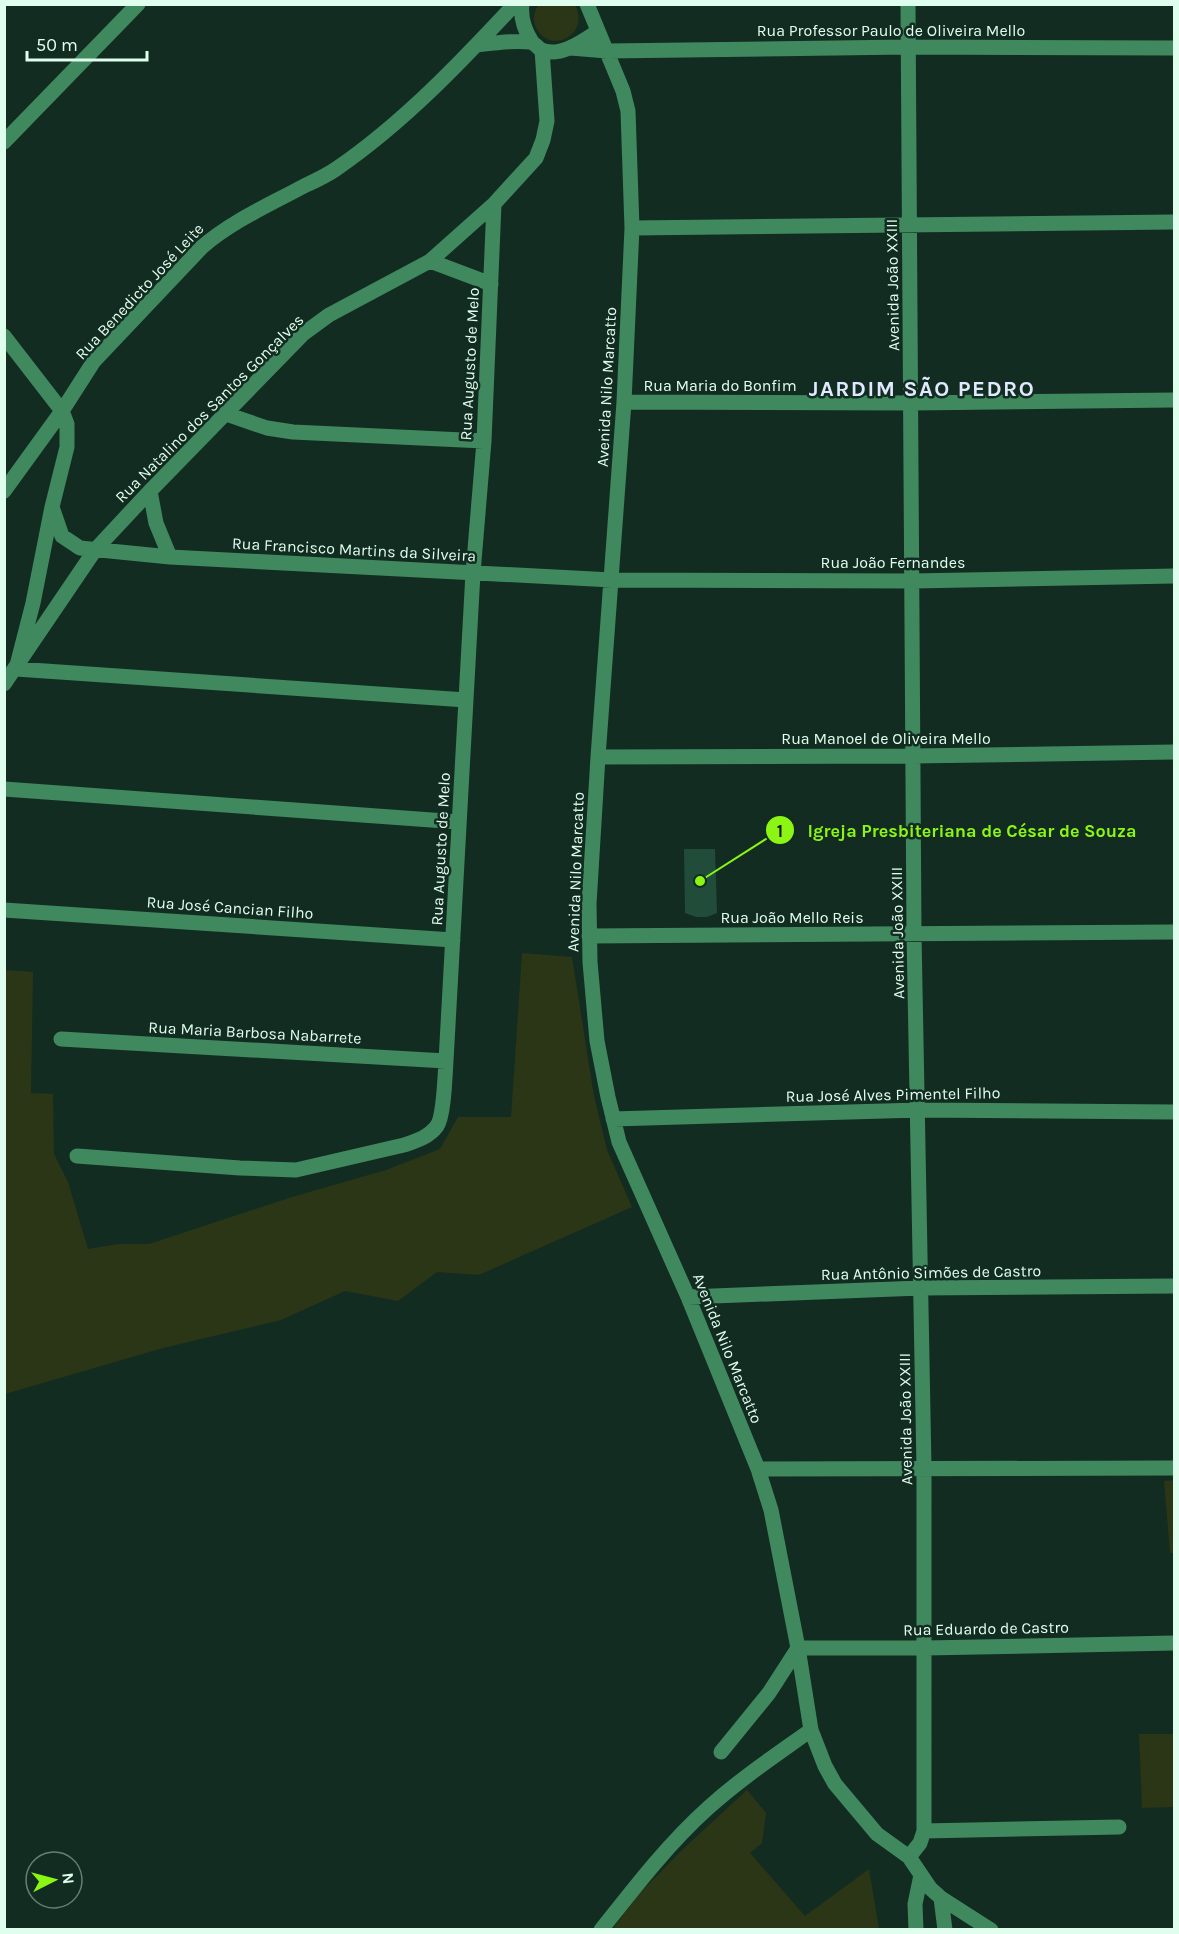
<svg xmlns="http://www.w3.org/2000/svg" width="1179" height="1934" viewBox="0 0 1179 1934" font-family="Karla,sans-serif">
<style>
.green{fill:#2b3616}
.building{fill:#204c39}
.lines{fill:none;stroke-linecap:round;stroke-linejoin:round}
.minor{stroke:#40895e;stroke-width:15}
.labels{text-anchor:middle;stroke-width:5;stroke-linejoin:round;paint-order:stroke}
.street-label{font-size:16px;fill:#dffeee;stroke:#132c21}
.district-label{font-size:22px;font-weight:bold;letter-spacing:1.5px;fill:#e1e9fe;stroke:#132c21}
.leader{fill:none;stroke:#8bf613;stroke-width:2}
.callout-dot{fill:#8bf613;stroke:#132c21;stroke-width:2}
.mark-label{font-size:18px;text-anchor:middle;font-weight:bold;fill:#111}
.callout-label{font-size:18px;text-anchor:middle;font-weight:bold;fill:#8bf613;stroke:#132c21;stroke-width:5;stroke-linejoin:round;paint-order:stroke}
</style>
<rect width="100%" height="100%" fill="#132c21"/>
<path class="green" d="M539 4 575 5C591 35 549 56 536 27 532 19 534 12 539 4Z
M522 953 572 957 594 1096 607 1150 632 1207 479 1275 437 1272 398 1301 345 1291 281 1320 163 1348 5 1394V970L33 972 31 1093 53 1094 54 1154 68 1182 88 1249 119 1244H149L292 1197 386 1170 440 1149 458 1117H511Z
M1174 1480V1553H1170L1164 1481Z
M1139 1734H1174V1807L1142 1808Z
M747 1790 766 1813 762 1843 750 1853 805 1916 869 1869 879 1929 612 1930 638 1895 683 1849Z"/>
<path class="building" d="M684 849H715L717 913 707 917H696L685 913Z"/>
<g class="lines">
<path class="minor" d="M522 4C520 19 525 31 532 42
M587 4 623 91 628 111 632 228 624 402 598 757 589 904 590 962 597 1041 608 1097 619 1142 688 1297 758 1469 771 1510 798 1648 811 1730 825 1766 835 1784 877 1834 909 1857 930 1888 941 1898 991 1930
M908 4 914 934 924 1468V1831L920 1843 909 1857
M477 45C494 43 513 40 530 42 535 43 537 47 541 50 560 58 583 41 598 31
M571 48 607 51 908 47 1174 48
M4 142 138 4
M632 228 1174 222
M430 261 491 284
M4 336 62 411 67 424V447L52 507 33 603 16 669 466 700
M624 402 912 403 1174 400
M226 414 267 428 293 432 484 441
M4 491 62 411 94 361 202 247C232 221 269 205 304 186 315 181 326 176 336 169 403 123 460 63 515 4
M150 491 156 523 170 557
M52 507 62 536 80 548 170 557 612 580 913 581 1174 576
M4 684 95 550 150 491 303 334 329 315 430 261 494 204 536 158 543 140 547 121 542 50
M598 757 913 756 1174 752
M4 789 459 822
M4 910 453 940
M589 936 1174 932
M61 1039 446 1061
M613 1119 919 1110 1174 1112
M77 1156 240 1168 296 1170 404 1145C416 1141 429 1137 437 1126 444 1116 445 1075 446 1061L473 573 484 441 494 204
M688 1297 920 1288 1174 1286
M758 1469 1174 1468
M721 1752 769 1693 798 1648H925L1174 1643
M924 1831 1119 1827
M941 1898 945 1930
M601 1930C635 1887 668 1844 708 1808 740 1779 776 1755 811 1730
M916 1930 915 1904 921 1875"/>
</g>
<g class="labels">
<g class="street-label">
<text x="891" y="36">Rua Professor Paulo de Oliveira Mello</text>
<text transform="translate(892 285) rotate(-91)" y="6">Avenida João XXIII</text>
<text transform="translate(139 291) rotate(-47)" y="6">Rua Benedicto José Leite</text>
<text transform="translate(469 364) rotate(-87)" y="6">Rua Augusto de Melo</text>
<text x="720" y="391">Rua Maria do Bonfim</text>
<text transform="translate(606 387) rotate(-87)" y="6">Avenida Nilo Marcatto</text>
<text transform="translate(209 408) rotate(-45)" y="6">Rua Natalino dos Santos Gonçalves</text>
<text transform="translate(354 549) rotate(3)" y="6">Rua Francisco Martins da Silveira</text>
<text x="893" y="568">Rua João Fernandes</text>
<text x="886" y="744">Rua Manoel de Oliveira Mello</text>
<text transform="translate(440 849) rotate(-87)" y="6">Rua Augusto de Melo</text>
<text transform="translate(575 872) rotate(-88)" y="6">Avenida Nilo Marcatto</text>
<text transform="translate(230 907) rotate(4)" y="6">Rua José Cancian Filho</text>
<text x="792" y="923">Rua João Mello Reis</text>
<text transform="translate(897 933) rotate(-91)" y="6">Avenida João XXIII</text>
<text transform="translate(255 1032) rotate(3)" y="6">Rua Maria Barbosa Nabarrete</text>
<text transform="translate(893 1094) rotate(-1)" y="6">Rua José Alves Pimentel Filho</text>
<text transform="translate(931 1272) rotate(-1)" y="6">Rua Antônio Simões de Castro</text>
<text transform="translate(728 1348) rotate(68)" y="6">Avenida Nilo Marcatto</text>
<text transform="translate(905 1419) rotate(-91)" y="6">Avenida João XXIII</text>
<text transform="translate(986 1628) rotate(-1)" y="6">Rua Eduardo de Castro</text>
</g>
<g class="district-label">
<text x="922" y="396">JARDIM SÃO PEDRO</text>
</g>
</g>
<path class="leader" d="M700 881L780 830"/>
<g class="callout-dot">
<circle cx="700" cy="881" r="6"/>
<circle cx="780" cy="830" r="15"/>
</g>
<g class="mark-label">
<text x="780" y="837">1</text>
</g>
<g class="callout-label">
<text x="972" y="837">Igreja Presbiteriana de César de Souza</text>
</g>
<rect width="1179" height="1934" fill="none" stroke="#dffeee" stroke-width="12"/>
<g transform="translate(54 1880) rotate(84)"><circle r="28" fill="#132c21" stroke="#658073" stroke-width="1.5"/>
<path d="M0-4.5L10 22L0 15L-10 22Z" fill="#8bf613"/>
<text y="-9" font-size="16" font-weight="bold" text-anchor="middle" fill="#dffeee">N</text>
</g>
<path d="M27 51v9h120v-9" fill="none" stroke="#dffeee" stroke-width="3"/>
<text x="36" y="51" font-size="18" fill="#dffeee" stroke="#132c21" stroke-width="4.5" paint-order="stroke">50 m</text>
</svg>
